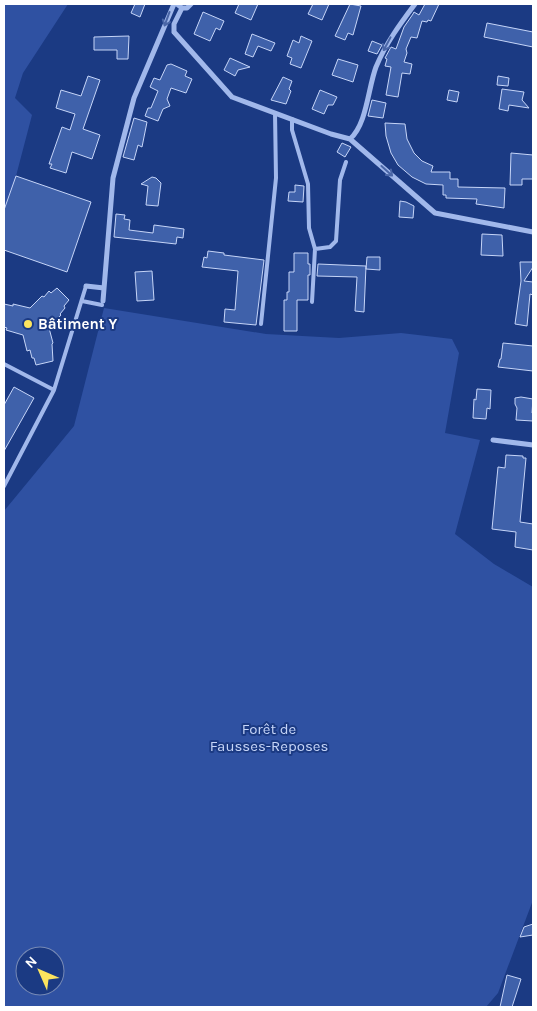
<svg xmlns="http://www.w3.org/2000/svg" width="537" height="1011" viewBox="0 0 537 1011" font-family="Karla,sans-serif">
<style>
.green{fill:#2f51a2;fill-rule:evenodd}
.building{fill:#3f61aa;stroke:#c6d5f8}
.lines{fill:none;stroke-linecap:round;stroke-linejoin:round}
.lane{stroke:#a1b8eb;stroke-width:4}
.street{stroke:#a1b8eb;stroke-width:5}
.oneway{stroke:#4a66a7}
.poi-dot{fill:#fce45e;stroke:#1b3a83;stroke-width:2}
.labels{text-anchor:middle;stroke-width:4;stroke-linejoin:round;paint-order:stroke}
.poi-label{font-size:15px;font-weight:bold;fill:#fff;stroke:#1b3a83;text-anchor:start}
.park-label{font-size:15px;fill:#c6d5f8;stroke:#1b3a83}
</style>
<rect width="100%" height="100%" fill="#1b3a83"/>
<path class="green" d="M4 4H68L23 73 15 98 32 115 16 176 4 210Z
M104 308 266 334 339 338 401 333 452 339 459 353 445 433 480 440 455 534 494 564 533 587V900L498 993 486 1007H4V511L74 426ZM25 956H55V986H25Z"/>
<path class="building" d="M135 4H145L140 17 131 13Z
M239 4H258L251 20 235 13Z
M313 4H329L322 20 308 14Z
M350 4 361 6 353 35 348 33 345 40 335 36Z
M425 4H439L431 21 428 20 427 22 422 21 417 38 411 37 406 49 407 53 404 62 412 64 410 74 402 73 398 97 386 95 391 67 385 66 387 59 385 58 391 47 396 49 404 27 413 14 414 12 419 15Z
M203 12 224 21 220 30 216 28 210 41 194 34Z
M487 23 533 32V47L484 37Z
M252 34 275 43 271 51 258 46 253 57 245 54Z
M129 36 128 59H117V50H94V37Z
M301 36 312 41 301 68 290 64 292 58 287 56 293 40 299 43Z
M372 41 382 45 377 54 368 51Z
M230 58 250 67 238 70 235 76 224 70Z
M338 59 358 65 353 82 332 75Z
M171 64 187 71 185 76 192 79 186 93 171 88 167 99 170 106 163 109 158 121 145 116 148 108H151L158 91 150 87 154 78 160 80 167 65Z
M88 76 100 80 83 129 100 135 92 159 72 152 66 173 50 168 52 164H49L62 127 70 130 75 114 56 108 61 90 81 96Z
M498 76 509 78 508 86 497 85Z
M283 77 292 81 289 89 291 91 286 104 271 100Z
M502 89 524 92 522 100 529 108 509 105 508 111 499 109Z
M320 90 337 97 333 105H328L324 114 312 109Z
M449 90 459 92 457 102 447 100Z
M372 100 386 103 383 118 368 116Z
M134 118 147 122 142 147 138 145 134 160 123 157Z
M385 123 405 124 407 139 414 153 422 161 433 166 431 172H450V179H458V187L505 188 504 208 476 204 477 199 446 198V195H443V185L426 184 412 177 398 165 391 153 386 136Z
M342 143 351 147 345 157 337 152Z
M511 153 533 155V179H522V185H510Z
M16 176 91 202 67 272 4 250V210Z
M152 177 156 178 161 183 158 206 146 205 148 186 141 184Z
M295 185 304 186 303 202 288 201 289 192H295Z
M400 201 406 202 414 206 413 218 399 217Z
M116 214 125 215 124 219 130 220 129 230 153 233 154 225 184 229 183 238 177 237 176 244 114 237Z
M482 234 502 235 503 256 481 255Z
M208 251 224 253V255L264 260 256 325 224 322 225 309 235 310 238 271 202 267 204 257 207 258Z
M294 253H308V264H310V275H308V300H297V331H284V300H287V292H289V272H294Z
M367 257H380V270L366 269Z
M520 262H533V267L524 281 533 282V295L530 294 527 326 515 324 521 281Z
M318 264 366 266 364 312 355 311 357 277 317 276Z
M152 271 154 300 137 301 135 272Z
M57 288 69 300 64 306 65 308 60 314 61 315 49 328 53 343 52 344 53 361 36 365 34 358H32L30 350 27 351 23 335 6 330 7 328 4 327V304L13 306V304L30 308 42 296 44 297 49 291 51 293Z
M503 343 533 346V371L498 367 500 359H501Z
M14 387 34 398 4 451V405Z
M477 389 491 390 490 409 487 408 486 419 473 418 474 399 476 400Z
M521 397 533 399 532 413H533V421L516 420 517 408 515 404V398Z
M506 455 523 456V458H526L520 522 533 524V550L515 547 516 532 492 529 498 467 505 468Z
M533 924V935L520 937 524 927Z
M507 975 521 979 512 1007H500Z"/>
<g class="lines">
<path class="lane" d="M292 119V130L308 184 309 228 315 249 312 302
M315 249 330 247 336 241 340 180 346 162
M82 301 102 305
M261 324 276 178 275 113
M4 364 54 390 4 486
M54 390 86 286"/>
<path class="street" d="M177 4 182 8H187L191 4
M174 32 232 97 331 134 350 139 435 213 533 232
M174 32V24L182 8
M350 139C367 124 368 88 376 67 386 43 400 24 415 4
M86 286 104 288
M103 301 113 178 134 98 174 4
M493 440 533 445"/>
</g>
<defs><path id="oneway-shaft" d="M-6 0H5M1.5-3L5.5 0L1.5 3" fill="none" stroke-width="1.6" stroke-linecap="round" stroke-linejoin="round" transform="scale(1.25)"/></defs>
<g class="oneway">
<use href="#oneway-shaft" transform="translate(167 19) rotate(110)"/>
<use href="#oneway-shaft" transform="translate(387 44) rotate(118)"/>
<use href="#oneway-shaft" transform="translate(387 171) rotate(42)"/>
</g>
<circle class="poi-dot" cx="28" cy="324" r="5"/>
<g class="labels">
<g class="poi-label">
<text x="38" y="329">Bâtiment Y</text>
</g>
<g class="park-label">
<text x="269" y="734">Forêt de<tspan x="269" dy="17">Fausses-Reposes</tspan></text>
</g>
</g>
<rect width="537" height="1011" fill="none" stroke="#ffffff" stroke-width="10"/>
<g transform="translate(40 971) rotate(315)"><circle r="24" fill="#1b3a83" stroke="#7689b5"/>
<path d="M0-4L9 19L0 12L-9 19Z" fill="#fce45e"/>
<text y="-8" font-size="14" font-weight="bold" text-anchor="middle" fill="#ffffff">N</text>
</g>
</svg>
